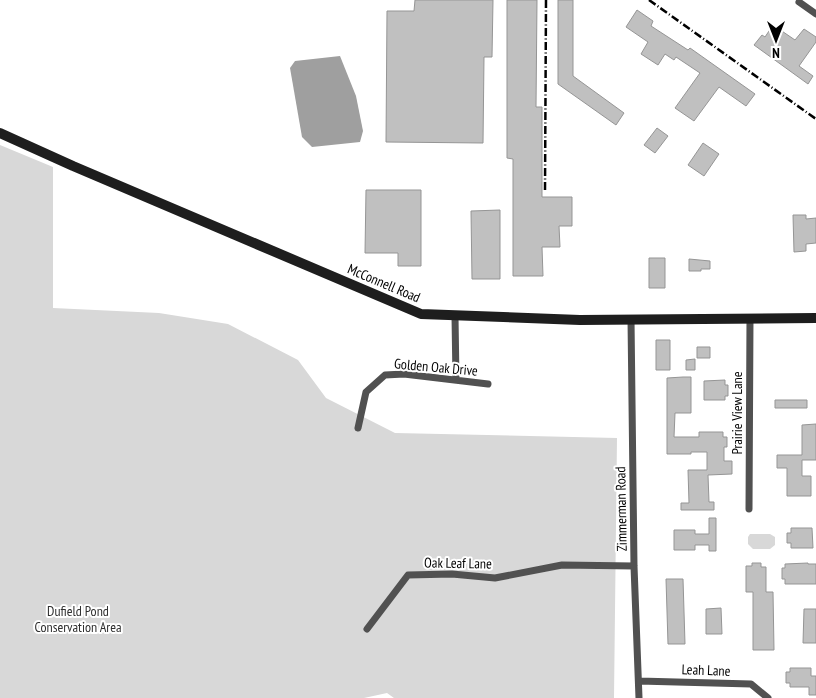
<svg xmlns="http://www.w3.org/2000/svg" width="816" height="698" viewBox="0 0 816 698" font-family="'PT Sans Narrow',sans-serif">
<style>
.green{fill:#d8d8d8}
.water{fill:#9f9f9f}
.building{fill:#c0c0c0;stroke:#959595}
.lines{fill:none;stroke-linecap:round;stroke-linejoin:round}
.street{stroke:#515151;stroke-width:7}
.secondary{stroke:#1e1e1e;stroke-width:10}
.rail{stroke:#000;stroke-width:2.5;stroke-dasharray:8 2.5 1 2.5;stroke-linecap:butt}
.labels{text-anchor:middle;stroke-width:4;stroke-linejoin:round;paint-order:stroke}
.street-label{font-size:14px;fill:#000;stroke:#fff}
.park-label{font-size:14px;fill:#2f2f2f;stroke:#fff}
</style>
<rect width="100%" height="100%" fill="#fff"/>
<path class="green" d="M0 145 53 167V308L159 313 228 324 298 360 326 398 395 433 617 438 614 698H394L387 693 364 698H0Z
M750 534H770L775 537V545L770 549H753L748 544V537Z"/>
<path class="water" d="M340 56 356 96 363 131 360 142 312 147 302 137 290 68 295 61Z"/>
<path class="building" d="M415 0H493L492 57H484L483 143 386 142 387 11H414Z
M507 0H537L536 107H542V197H572V226H559L560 247H542L543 276H513V159L507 158Z
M558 0H573V76L624 113 616 125 558 84Z
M637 10 653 21 651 26 688 50 690 48 755 94 746 106 719 87 694 121 675 108 700 73 676 57 674 60 665 54 658 65 641 54 648 42 626 27Z
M773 25 795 40 804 29 816 37V42L799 66 813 76 808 84 754 45 762 35 765 37Z
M657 128 668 136 655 153 644 145Z
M703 143 719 154 704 176 688 165Z
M366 190H421V266H398V253H365Z
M500 210V279H472L471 211Z
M793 215H806V219L816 218V243L806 244V251L794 252Z
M649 258H665V288H649Z
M689 259 710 261V269H701V271H689Z
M656 340H670V370H656Z
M697 347H710V358H697Z
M695 359V370H686V360Z
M683 377H691V413H675L674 437H699V432H723V437H727V447H724V461H732V474L708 475 709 502H714V510H681V503H689L688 470H707V452H691V454H667V378Z
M725 380V385H728V396H725V400H704V381Z
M775 400H807V408H775Z
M816 424V460H802V476H811V496H787V468H777V455H802V425Z
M709 518H716V551H709V545H695V550H674V530H695V534H709Z
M791 528H812L813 548H791V543H787V533H791Z
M752 563H761V567H766V592H773L774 650H753V592H746V566H752Z
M808 563V564H816V584H785V579H782V568H785V564Z
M666 579H683L685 644H668Z
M721 608 722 634H706V609Z
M804 609H816V643H803Z
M790 668H811V676H816V695H809V687H790V683H786V672H790Z"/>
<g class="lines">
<path class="street" d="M799 2 816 14
M455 316 456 380
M631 319 634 566 639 698
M358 428 366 392 385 375 404 374 488 384
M749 509 750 318
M367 629 408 575 452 574 495 578 562 565 634 566
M639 681 751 684 768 698"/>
<path class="secondary" d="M0 133 73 166 421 314 580 320 816 318"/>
<path class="rail" d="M649 0 816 119
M545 190 546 0"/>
</g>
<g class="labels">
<g class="street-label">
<text transform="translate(384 283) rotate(23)" y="5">McConnell Road</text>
<text transform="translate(436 367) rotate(5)" y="5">Golden Oak Drive</text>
<text transform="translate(737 413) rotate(-90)" y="5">Prairie View Lane</text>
<text transform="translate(621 509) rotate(-91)" y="5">Zimmerman Road</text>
<text transform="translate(458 563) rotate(1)" y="5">Oak Leaf Lane</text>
<text transform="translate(706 670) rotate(2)" y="5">Leah Lane</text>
</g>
<g class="park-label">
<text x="78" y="616">Dufield Pond<tspan x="78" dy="16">Conservation Area</tspan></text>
</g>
</g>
<g transform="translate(776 40) rotate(180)" stroke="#ffffff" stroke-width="4" paint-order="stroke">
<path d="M0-4L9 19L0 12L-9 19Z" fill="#000000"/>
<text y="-8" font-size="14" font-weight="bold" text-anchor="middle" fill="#000000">N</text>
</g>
</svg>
